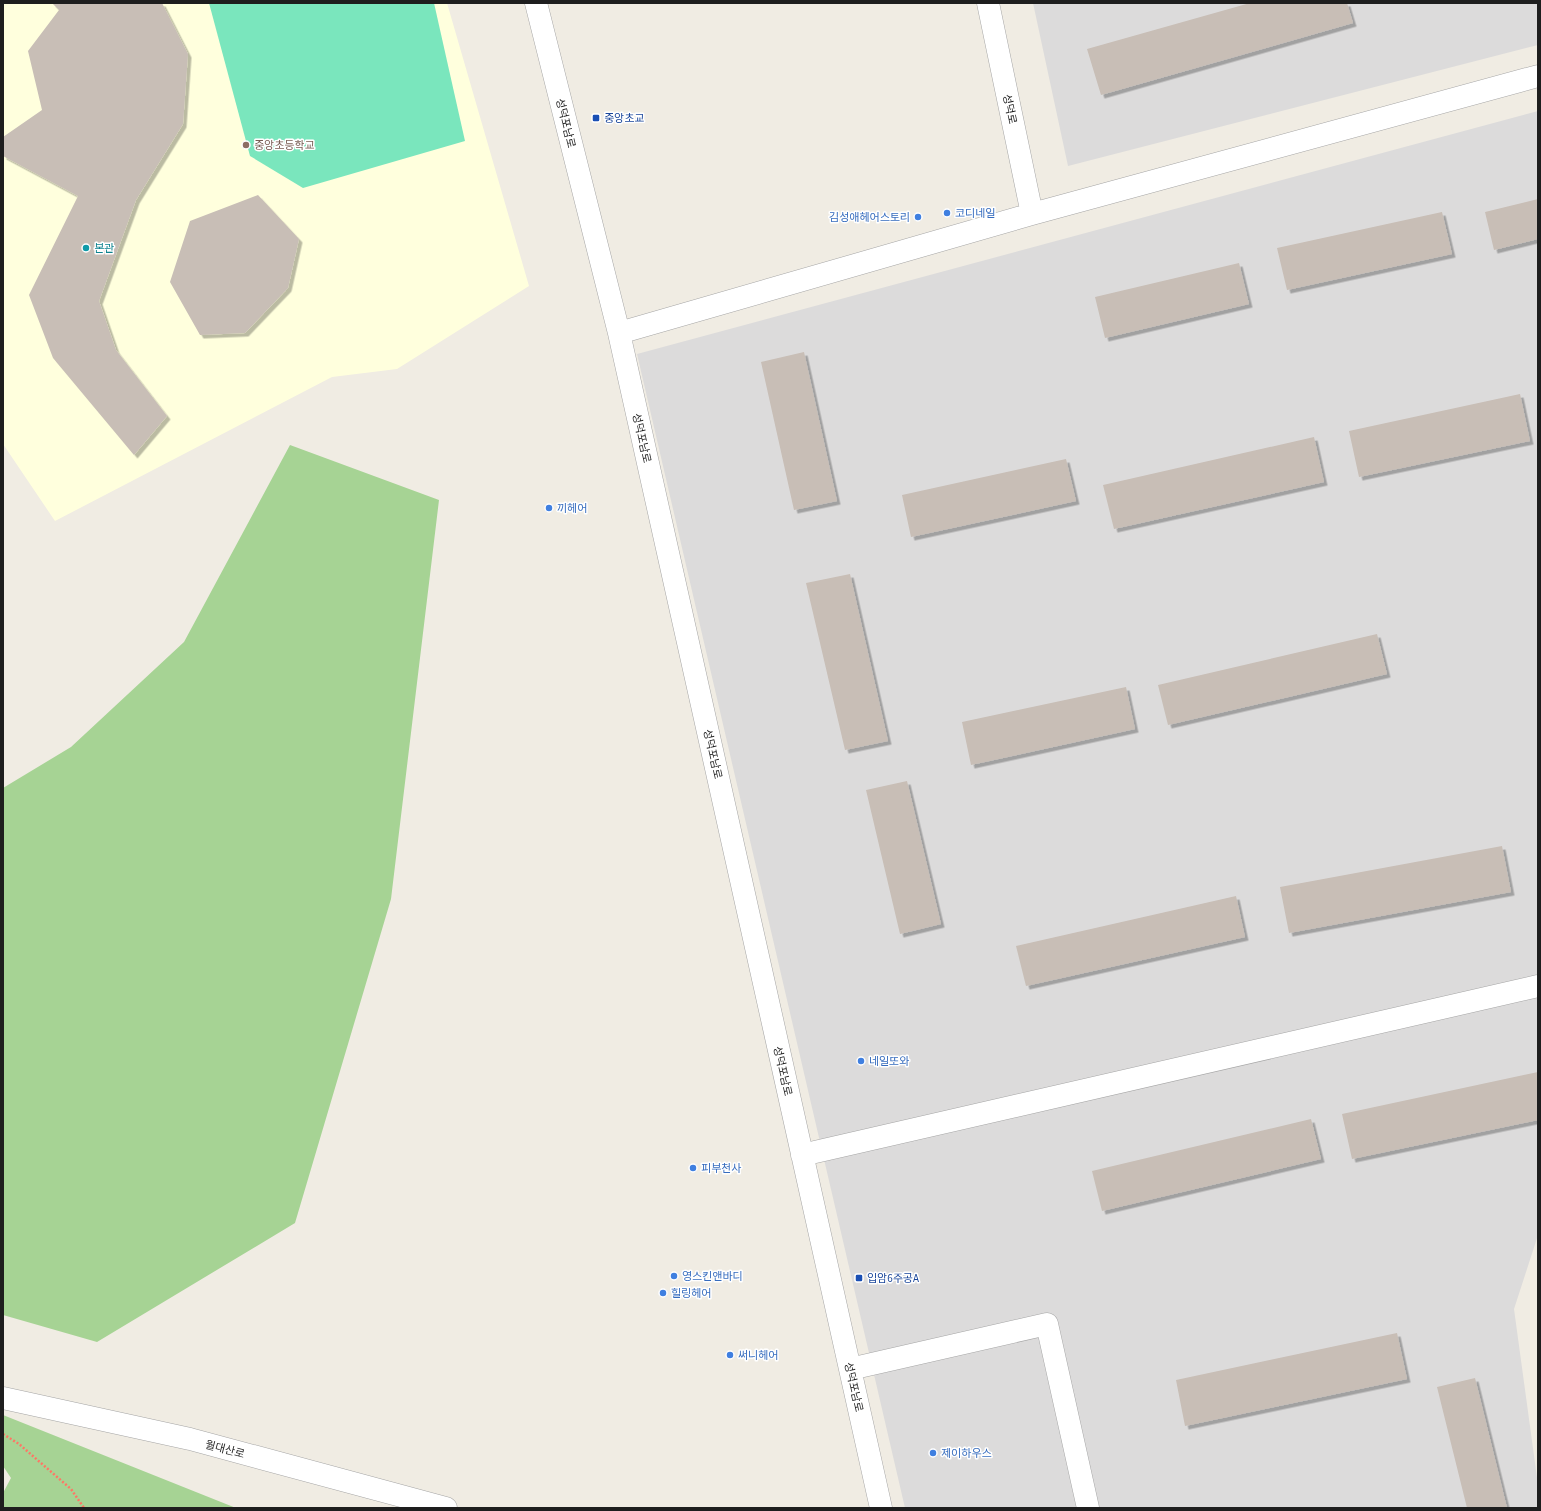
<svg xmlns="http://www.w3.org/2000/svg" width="1541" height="1511" viewBox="0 0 1541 1511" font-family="'Source Sans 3','Noto Sans KR',sans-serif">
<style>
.residential{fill:#dcdbdb}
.education{fill:#ffd}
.forest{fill:#a6d394}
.pitch{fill:#7ae6bd}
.building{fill:#c8beb6;filter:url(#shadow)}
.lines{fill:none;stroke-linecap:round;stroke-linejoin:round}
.minor-casing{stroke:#a5a5a5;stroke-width:23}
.path{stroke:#ff7665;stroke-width:2.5;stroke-dasharray:2 2;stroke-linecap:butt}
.minor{stroke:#fff;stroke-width:22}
.transit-dot{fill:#1a4fb4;stroke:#fff;stroke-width:1.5}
.education-dot{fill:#8d6e63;stroke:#fff;stroke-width:1.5}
.shop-dot{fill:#3f7fe0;stroke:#fff;stroke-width:1.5}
.culture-dot{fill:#0f9aa8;stroke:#fff;stroke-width:1.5}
.labels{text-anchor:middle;stroke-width:3;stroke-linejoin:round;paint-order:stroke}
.street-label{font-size:11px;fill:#1e1e1e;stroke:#fff}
.transit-label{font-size:11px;fill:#164399;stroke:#fff;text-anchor:start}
.education-label{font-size:11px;fill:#785e54;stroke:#fff;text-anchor:start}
.shop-label{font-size:11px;fill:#366cbe;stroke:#fff;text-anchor:start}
.culture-label{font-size:11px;fill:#0d838f;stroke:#fff;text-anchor:start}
</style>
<defs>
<filter id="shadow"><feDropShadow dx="3.5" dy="3.5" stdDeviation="0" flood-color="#0004"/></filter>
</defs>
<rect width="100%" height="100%" fill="#f0ece3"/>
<path class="residential" d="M1033 3H1538V45L1068 166Z
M1538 111V1235L1514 1309 1538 1485V1508H905L637 354Z"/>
<path class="education" d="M3 3H447L529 286 397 369 332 377 55 521 3 444Z"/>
<path class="forest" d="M290 445 439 500 391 899 295 1223 97 1342 3 1315V788L71 747 184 642Z
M3 1415 236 1508H3V1493L11 1478 3 1466Z"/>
<path class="pitch" d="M209 3H434L465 141 303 188 250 156Z"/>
<path class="building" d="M52 3H162L188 54 183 124 136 200 99 301 116 350 167 416 134 455 53 358 29 295 78 196 3 156V137L42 110 28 51 59 10Z
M1250 3H1347L1353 23 1101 95 1087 49Z
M258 195 299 239 288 288 245 333 200 335 170 282 190 221Z
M1538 199V239L1494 250 1485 212Z
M1442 212 1452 254 1287 290 1277 248Z
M1239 263 1249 304 1105 338 1095 297Z
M804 352 837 501 794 510 761 362Z
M1520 394 1530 441 1359 477 1349 431Z
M1314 437 1324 482 1114 529 1103 485Z
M1066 459 1076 501 911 537 902 495Z
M850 574 888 741 845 750 806 583Z
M1377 634 1387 674 1168 725 1158 685Z
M1126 687 1135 729 971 765 962 722Z
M907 781 941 924 900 934 866 790Z
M1502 846 1511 892 1289 933 1280 887Z
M1236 896 1245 937 1026 986 1016 946Z
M1538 1072V1120L1352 1159 1342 1114Z
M1311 1119 1321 1159 1102 1211 1092 1171Z
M1397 1333 1407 1379 1185 1426 1176 1380Z
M1475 1378 1507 1508H1467L1437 1387Z"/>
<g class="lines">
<defs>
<path id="minor" d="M536 3 619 333 881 1508
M988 3 1032 214
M619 333 1032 214 1538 76
M802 1155 1538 986
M850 1369 1047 1324 1088 1508
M3 1398 190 1439 446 1508"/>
</defs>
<use href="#minor" class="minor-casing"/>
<path class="path" d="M3 1434 19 1444 71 1489 84 1508"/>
<use href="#minor" class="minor"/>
</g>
<g class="transit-dot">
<rect x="592" y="114" width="8" height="8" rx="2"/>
<rect x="855" y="1274" width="8" height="8" rx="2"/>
</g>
<circle class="education-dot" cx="246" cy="145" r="4"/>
<g class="shop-dot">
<circle cx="947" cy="213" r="4"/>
<circle cx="918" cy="217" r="4"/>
<circle cx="549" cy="508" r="4"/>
<circle cx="861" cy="1061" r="4"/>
<circle cx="693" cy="1168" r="4"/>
<circle cx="674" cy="1276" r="4"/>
<circle cx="663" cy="1293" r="4"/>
<circle cx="730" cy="1355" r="4"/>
<circle cx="933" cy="1453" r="4"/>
</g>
<circle class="culture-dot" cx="86" cy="248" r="4"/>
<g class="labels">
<g class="street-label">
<text transform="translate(1010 109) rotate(78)" y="4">성덕로</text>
<text transform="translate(566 123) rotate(76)" y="4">성덕포남로</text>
<text transform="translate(642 438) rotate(77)" y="4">성덕포남로</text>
<text transform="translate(713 754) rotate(77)" y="4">성덕포남로</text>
<text transform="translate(783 1071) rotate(77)" y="4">성덕포남로</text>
<text transform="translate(854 1387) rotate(77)" y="4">성덕포남로</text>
<text transform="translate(225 1449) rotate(15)" y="4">월대산로</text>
</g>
<g class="transit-label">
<text x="604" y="122">중앙초교</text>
<text x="867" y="1282">입암6주공A</text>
</g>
<g class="education-label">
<text x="254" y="149">중앙초등학교</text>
</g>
<g class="shop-label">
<text x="955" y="217">코디네일</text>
<text x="910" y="221" text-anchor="end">김성애헤어스토리</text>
<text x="557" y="512">끼헤어</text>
<text x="869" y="1065">네일또와</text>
<text x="701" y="1172">피부천사</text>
<text x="682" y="1280">영스킨앤바디</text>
<text x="671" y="1297">힐링헤어</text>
<text x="738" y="1359">써니헤어</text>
<text x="941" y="1457">제이하우스</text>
</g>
<g class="culture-label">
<text x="94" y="252">본관</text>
</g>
</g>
<rect width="1541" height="1511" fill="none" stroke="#1e1e1e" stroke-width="8"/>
</svg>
